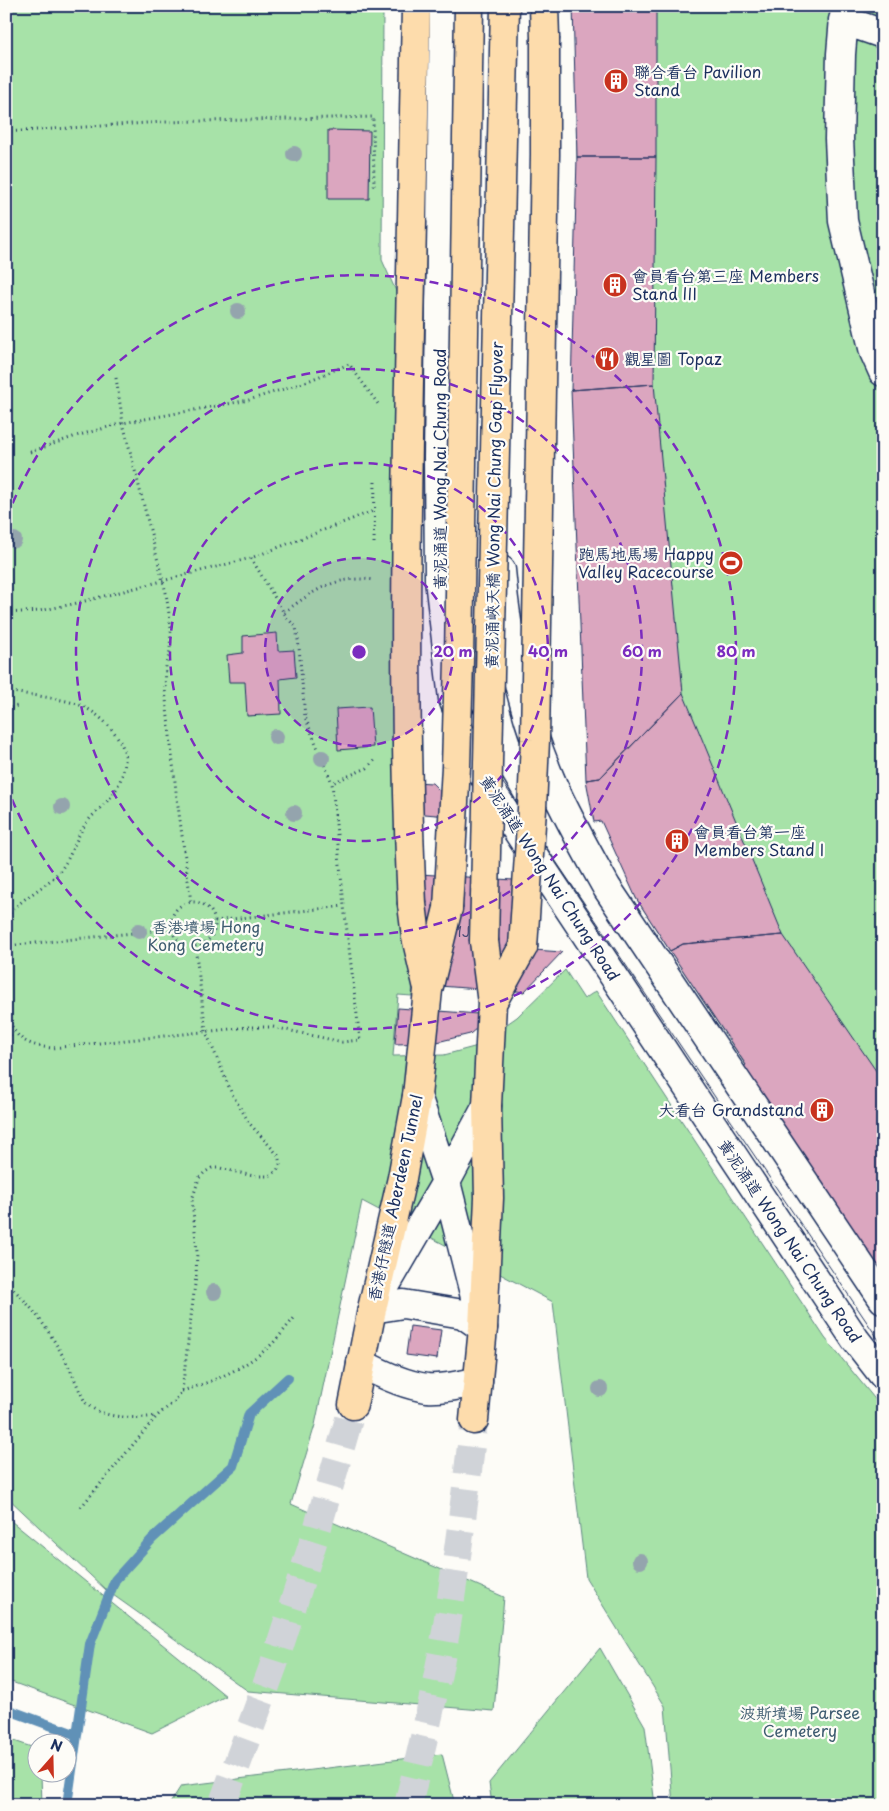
<svg xmlns="http://www.w3.org/2000/svg" width="889" height="1811" viewBox="0 0 889 1811" font-family="'Playpen Sans','LXGW WenKai TC',sans-serif">
<style>
.green{fill:#a7e2a8;stroke:#618883}
.lines{fill:none;stroke-linecap:round;stroke-linejoin:round}
.stream{stroke:#6191b7;stroke-width:10}
.building{fill:#dba6bf;stroke:#1b2f5e}
.highway-tunnel{stroke:#d0d3d8;stroke-width:28;stroke-dasharray:28 14;stroke-linecap:butt}
.minor-casing{stroke:#1b2f5e;stroke-width:31}
.highway-casing{stroke:#1b2f5e;stroke-width:31}
.path{stroke:#1b2f5e;stroke-width:3;stroke-dasharray:1 4;stroke-linecap:butt}
.minor{stroke:#fdfcf7;stroke-width:28}
.highway{stroke:#fddcac;stroke-width:28}
.tram{stroke:#1b2f5e;stroke-width:1}
.highway-bridge-casing{stroke:#1b2f5e;stroke-width:31;stroke-linecap:butt}
.highway-bridge{stroke:#fddcac;stroke-width:28}
.tree{fill:#94a4ad}
.ring{fill:none;stroke:#7b2cbf;stroke-width:2.5;stroke-dasharray:9 6}
.labels{text-anchor:middle;stroke-width:4.5;stroke-linejoin:round;paint-order:stroke}
.number-label{font-size:14px;fill:#4b4d76}
.poi-label{font-size:16px;fill:#1b2f5e;stroke:#fdfcf7;text-anchor:start}
.street-label{font-size:16px;fill:#1b2f5e;stroke:#fdfcf7}
.park-label{font-size:16px;fill:#3e5c70;stroke:#fdfcf7}
.centre{fill:#7b2cbf;stroke:#fdfcf7;stroke-width:2.5}
.ring-label{font-size:15px;text-anchor:middle;font-weight:bold;fill:#7b2cbf;stroke:#fdfcf7;stroke-width:4.5;stroke-linejoin:round;paint-order:stroke}
</style>
<rect width="100%" height="100%" fill="#fdfcf7"/>
<filter id="ink" filterUnits="userSpaceOnUse"><feTurbulence type="fractalNoise" baseFrequency=".02" numOctaves="2"/><feDisplacementMap in="SourceGraphic" scale="10" xChannelSelector="R" yChannelSelector="G"/><feConvolveMatrix kernelMatrix="1 2 1 2 8 2 1 2 1" color-interpolation-filters="sRGB"/></filter>
<g filter="url(#ink)">
<path class="green" d="M6 6H383L382 260 400 300 418 874 412 996 398 995 393 1056 444 1055 474 1047 517 1017 565 970 584 999 596 991 825 1338 883 1409V1805H673L665 1706 586 1578 553 1302 362 1201 315 1425 291 1504 504 1597 494 1711 248 1691 106 1590 6 1496Z
M576 6H883V1272L670 951 636 898 577 157Z
M6 1518V1517L226 1696 152 1733 6 1680Z
M600 1648 645 1726 655 1805H492L489 1783Z
M6 1738 37 1749 38 1774H41L42 1805H6Z
M442 1754 455 1805H169L181 1786Z"/>
<g class="lines">
<path class="stream" d="M6 1709 77 1735
M67 1805 90 1644 115 1580 153 1538 233 1466 249 1414 288 1378"/>
</g>
<path class="building" d="M573 6H656V157H577Z
M328 130 370 131 369 199H328Z
M577 157H656L654 384 571 390Z
M654 384 683 693 600 778 586 780 571 390Z
M277 633 278 651 294 650 296 677 280 679 281 714 247 716 245 682H229L227 655 243 653V636Z
M683 693 783 935 683 944 670 951 636 898 601 821 594 822 586 780 600 778Z
M370 707 373 747 338 750 336 709Z
M415 782 432 783 449 800 448 816 413 813Z
M420 874 513 880 506 991 413 984Z
M783 935 883 1081V1290L736 1071 746 1065 670 951 683 944Z
M534 950 562 952 524 992 516 991 518 963Z
M398 1008 492 1015 470 1034 433 1043 395 1044Z
M410 1326 441 1330 437 1359 406 1355Z"/>
<g class="lines">
<path class="highway-tunnel" d="M222 1805 274 1664 317 1530 353 1405
M408 1805C422 1747 436 1689 446 1631 457 1561 466 1490 474 1420"/>
<defs>
<path id="minor" d="M444 6 438 458 439 580 453 699 481 771 512 823 855 1339 883 1375
M845 6 841 54 839 139 843 221 874 352 883 372
M843 20 883 34
M501 570C507 643 523 716 552 783 568 819 588 854 607 888L883 1299
M417 1096 446 1182 480 1317
M376 1302 446 1182 487 1106
M372 1309 403 1304 463 1314 483 1328
M361 1363C381 1374 404 1385 427 1388 441 1389 464 1385 478 1381"/>
<path id="highway" d="M544 6 545 38
M412 221 416 6
M412 904 416 937 427 984
M492 1003 523 947
M353 1405 372 1309 402 1178 417 1096 428 990 448 908
M474 1420 483 1328 489 1198 487 1106 492 1003 484 941"/>
</defs>
<use href="#minor" class="minor-casing"/>
<use href="#highway" class="highway-casing"/>
<path class="path" d="M6 132 163 122 373 117 374 188
M116 378 123 423 166 593 171 628 170 651 166 666 165 690 176 791 191 902
M30 452 76 436 123 423 249 400 303 383 349 364 378 404
M374 543 375 480
M251 558 287 618 296 627 299 647 305 717 332 783
M284 612C316 590 334 575 375 580
M6 613 39 611 73 604 251 558 373 511
M6 691C28 695 52 697 74 703 95 708 128 739 125 762 124 772 119 786 113 794 106 804 95 812 87 822 75 838 71 860 57 874 41 891 18 899 6 919
M6 709 17 706
M171 924a22 22 0 1 1 44 0a22 22 0 1 1-44 0Z
M215 921 344 906
M6 946 172 929
M6 997C9 1031 17 1045 52 1048L249 1027H273L342 1042 360 1040 344 906 332 783 367 768 376 759
M6 1037 15 1033
M6 1283C34 1306 53 1337 70 1369 73 1375 83 1400 86 1403 101 1419 137 1419 156 1416
M182 1391C215 1381 246 1368 272 1344 280 1336 287 1326 295 1317
M81 1507 157 1416 175 1401 182 1391 196 1276 197 1252 192 1200 199 1178 205 1172 212 1168H220L253 1176H269L277 1171 280 1164 278 1155 250 1124 232 1094 206 1032 195 946"/>
<use href="#minor" class="minor"/>
<use href="#highway" class="highway"/>
<path class="tram" d="M464 6 452 621C453 677 470 730 499 777L883 1346"/>
<defs>
<path id="highway-bridge" d="M412 221C408 449 401 676 412 904
M448 908 456 767 459 660 469 6
M484 941 505 6
M523 947 532 809 535 740 545 154V38"/>
</defs>
<use href="#highway-bridge" class="highway-bridge-casing"/>
<use href="#highway-bridge" class="highway-bridge"/>
</g>
<g class="tree">
<circle cx="294" cy="154" r="8"/>
<circle cx="238" cy="311" r="8"/>
<circle cx="14" cy="540" r="8"/>
<circle cx="276" cy="737" r="8"/>
<circle cx="322" cy="758" r="8"/>
<circle cx="62" cy="807" r="8"/>
<circle cx="294" cy="813" r="8"/>
<circle cx="139" cy="931" r="8"/>
<circle cx="214" cy="1292" r="8"/>
<circle cx="600" cy="1389" r="8"/>
<circle cx="640" cy="1561" r="8"/>
</g>
</g>
<circle cx="359" cy="652" r="94" fill="#7b2cbf" fill-opacity=".12"/>
<g class="ring">
<circle cx="359" cy="652" r="94"/>
<circle cx="359" cy="652" r="189"/>
<circle cx="359" cy="652" r="283"/>
<path d="M7 517A377 377 0 1 1 7 787"/>
</g>
<defs>
<symbol id="building-disc" viewBox="-11 -11 22 22"><circle r="9.5" fill="#c8321e" stroke="#fdfcf7"/><path d="M-4-6H4V6H1V3H-1V6H-4ZM-2.5-4.3h1.7v1.8h-1.7ZM.8-4.3h1.7v1.8H.8ZM-2.5-1h1.7V.8h-1.7ZM.8-1h1.7V.8H.8Z" fill="#fff"/></symbol>
<symbol id="restaurant-disc" viewBox="-11 -11 22 22"><circle r="9.5" fill="#c8321e" stroke="#fdfcf7"/><path d="M-5-6h1v4h1v-4h1v4h1v-4h1v5L-1.5 .5V6h-2V.5L-5-1ZM5-6V6H3V1.5H1.5Q1.5-4 5-6Z" fill="#fff"/></symbol>
<symbol id="stadium-disc" viewBox="-11 -11 22 22"><circle r="9.5" fill="#c8321e" stroke="#fdfcf7"/><path d="M0-5a6.5 5 0 1 0 0 10a6.5 5 0 1 0 0-10ZM-3.5-1.8h7v3.6h-7Z" fill="#fff"/></symbol>
</defs>
<g fill-rule="evenodd">
<use href="#building-disc" x="602" y="67" width="28" height="28"/>
<use href="#building-disc" x="601" y="271" width="28" height="28"/>
<use href="#restaurant-disc" x="593" y="345" width="28" height="28"/>
<use href="#stadium-disc" x="717" y="549" width="28" height="28"/>
<use href="#building-disc" x="663" y="827" width="28" height="28"/>
<use href="#building-disc" x="808" y="1096" width="28" height="28"/>
</g>
<g class="labels">
<g class="number-label">
<text x="463" y="937">1J</text>
</g>
<g class="poi-label">
<text x="634" y="78">聯合看台 Pavilion<tspan x="634" dy="18">Stand</tspan></text>
<text x="632" y="282">會員看台第三座 Members<tspan x="632" dy="18">Stand III</tspan></text>
<text x="624" y="365">觀星圖 Topaz</text>
<text x="714" y="560" text-anchor="end">跑馬地馬場 Happy<tspan x="714" dy="18">Valley Racecourse</tspan></text>
<text x="694" y="838">會員看台第一座<tspan x="694" dy="18">Members Stand I</tspan></text>
<text x="804" y="1116" text-anchor="end">大看台 Grandstand</text>
</g>
<g class="street-label">
<text transform="translate(440 469) rotate(-90)" y="6">黃泥涌道 Wong Nai Chung Road</text>
<text transform="translate(494 505) rotate(-89)" y="6">黃泥涌峽天橋 Wong Nai Chung Gap Flyover</text>
<text transform="translate(550 878) rotate(57)" y="6">黃泥涌道 Wong Nai Chung Road</text>
<text transform="translate(395 1198) rotate(-78)" y="6">香港仔隧道 Aberdeen Tunnel</text>
<text transform="translate(790 1241) rotate(56)" y="6">黃泥涌道 Wong Nai Chung Road</text>
</g>
<g class="park-label">
<text x="206" y="933">香港墳場 Hong<tspan x="206" dy="18">Kong Cemetery</tspan></text>
<text x="800" y="1719">波斯墳場 Parsee<tspan x="800" dy="18">Cemetery</tspan></text>
</g>
</g>
<circle cx="359" cy="652" r="8" class="centre"/>
<g class="ring-label">
<text x="453" y="657">20 m</text>
<text x="548" y="657">40 m</text>
<text x="642" y="657">60 m</text>
<text x="736" y="657">80 m</text>
</g>
<rect width="889" height="1811" fill="none" stroke="#fdfcf7" stroke-width="25"/>
<rect x="12" y="12" width="864" height="1786" fill="none" stroke="#1b2f5e" stroke-width="2" filter="url(#ink)"/>
<g transform="translate(52 1758) rotate(20)"><circle r="24" fill="#fdfcf7" stroke="#a3aaba"/>
<path d="M0-4L9 19L0 12L-9 19Z" fill="#c8321e"/>
<text y="-8" font-size="14" font-weight="bold" text-anchor="middle" fill="#1b2f5e">N</text>
</g>
</svg>
